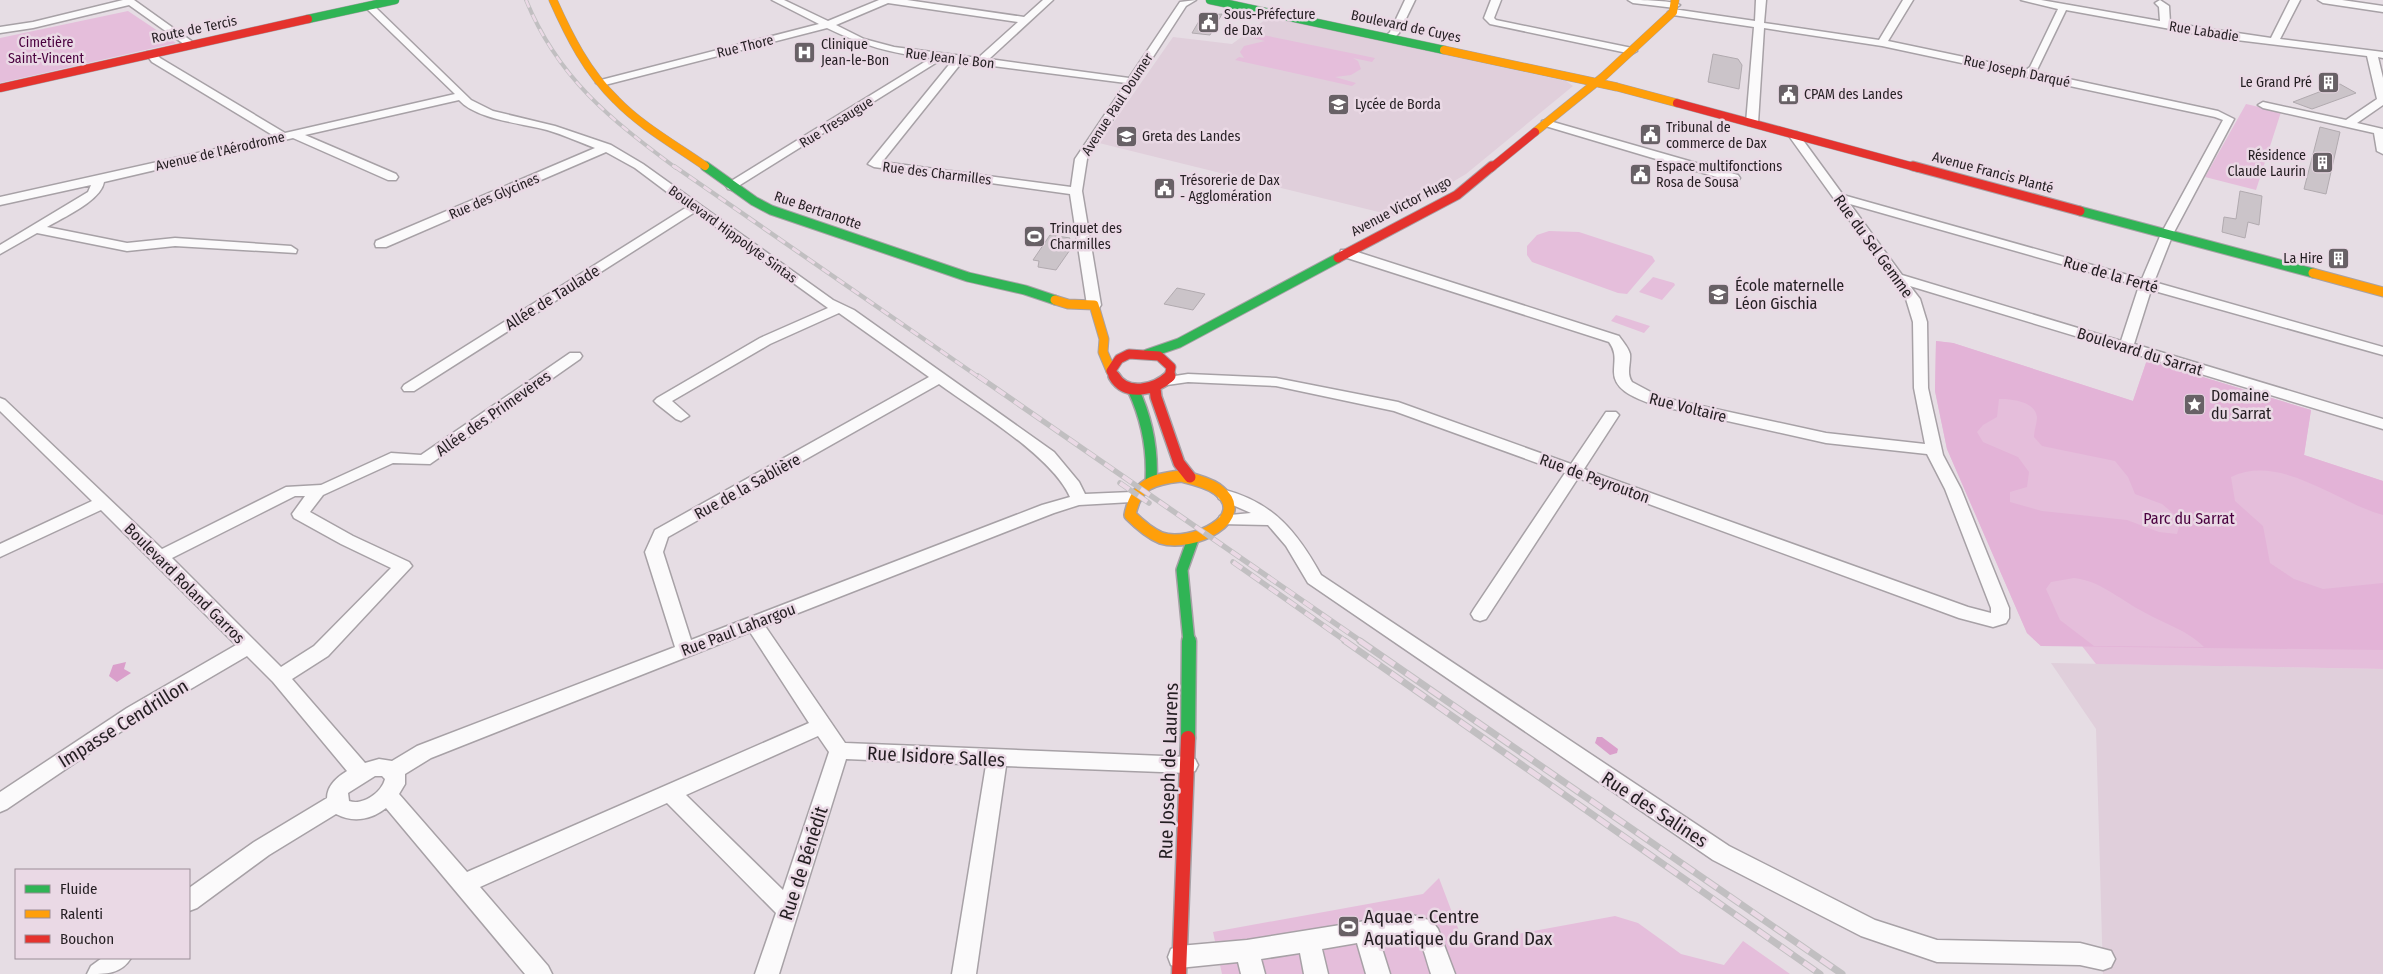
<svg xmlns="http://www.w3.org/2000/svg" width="2383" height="974" viewBox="0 0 2383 974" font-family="'Fira Sans Condensed',sans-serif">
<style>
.built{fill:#e0cfdb}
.green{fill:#e5bedb}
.forest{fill:#e3b3d7;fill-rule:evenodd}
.water{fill:#da9fcb}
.building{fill:#cbc4c9;stroke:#b1aaaf}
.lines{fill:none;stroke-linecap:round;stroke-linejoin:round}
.street-casing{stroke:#a7a1a6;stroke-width:3}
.fast-far3-casing{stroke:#a7a1a6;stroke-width:9}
.fast-far2-casing{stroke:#a7a1a6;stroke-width:11}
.fast-far1-casing{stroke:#a7a1a6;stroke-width:14}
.fast-casing{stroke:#a7a1a6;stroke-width:17}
.slow-far2-casing{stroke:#a7a1a6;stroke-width:9}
.slow-far1-casing{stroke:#a7a1a6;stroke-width:11}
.slow-casing{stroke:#a7a1a6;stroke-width:14}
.jam-far3-casing{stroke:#a7a1a6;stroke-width:9}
.jam-far2-casing{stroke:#a7a1a6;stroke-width:11}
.jam-far1-casing{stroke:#a7a1a6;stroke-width:14}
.jam-casing{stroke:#a7a1a6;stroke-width:17}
.street{fill:#fbfafb;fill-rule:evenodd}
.fast-far3{stroke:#30b455;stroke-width:8}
.fast-far2{stroke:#30b455;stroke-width:9}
.fast-far1{stroke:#30b455;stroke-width:11}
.fast{stroke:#30b455;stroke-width:14}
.slow-far2{stroke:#ff9f0a;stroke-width:8}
.slow-far1{stroke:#ff9f0a;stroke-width:9}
.slow{stroke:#ff9f0a;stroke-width:11}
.jam-far3{stroke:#e5322d;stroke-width:8}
.jam-far2{stroke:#e5322d;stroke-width:9}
.jam-far1{stroke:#e5322d;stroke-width:11}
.jam{stroke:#e5322d;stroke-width:14}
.rail-far3-casing{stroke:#c1bfc1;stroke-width:4}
.rail-far2-casing{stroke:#c1bfc1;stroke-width:4.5}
.rail-far1-casing{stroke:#c1bfc1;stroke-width:5.5}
.rail-casing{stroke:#c1bfc1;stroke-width:7}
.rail-far3{stroke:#ead9e5;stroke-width:2.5;stroke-dasharray:8;stroke-linecap:butt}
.rail-far2{stroke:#ead9e5;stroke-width:3;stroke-dasharray:9;stroke-linecap:butt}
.rail-far1{stroke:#ead9e5;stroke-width:4;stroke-dasharray:11;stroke-linecap:butt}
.rail{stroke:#ead9e5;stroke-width:5;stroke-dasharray:14;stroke-linecap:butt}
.labels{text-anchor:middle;stroke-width:5;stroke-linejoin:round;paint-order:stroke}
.far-poi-label{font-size:14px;fill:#241e22;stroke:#ead9e5;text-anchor:start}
.far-street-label{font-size:14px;fill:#241e22;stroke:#ead9e5}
.far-park-label{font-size:14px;fill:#4a013f;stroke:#ead9e5}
.street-label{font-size:16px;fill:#241e22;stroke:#ead9e5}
.poi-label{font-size:16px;fill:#241e22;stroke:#ead9e5;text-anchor:start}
.park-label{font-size:16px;fill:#4a013f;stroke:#ead9e5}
.near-street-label{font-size:19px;fill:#241e22;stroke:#ead9e5}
.near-poi-label{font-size:19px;fill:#241e22;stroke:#ead9e5;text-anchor:start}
</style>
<rect width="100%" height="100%" fill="#e6dde4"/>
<path class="built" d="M1269 17 1566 81 1573 86 1466 174 1395 216 1099 143 1173 37 1232 44Z
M2051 663 2383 669V974H2103L2096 729Z"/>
<path class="green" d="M128 11 176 43 0 83V38Z
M1258 34 1375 58 1372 62 1353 58 1358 61 1361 69 1351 75 1335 77 1356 83 1352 86 1235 60 1239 57 1244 58 1240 52 1244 46 1265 41 1253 38Z
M2246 104 2281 112 2256 190 2205 177Z
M1549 231 1579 232 1652 256 1655 261 1627 294 1618 293 1532 262 1527 255V246L1537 235Z
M1653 277 1674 283 1675 285 1662 300 1639 292Z
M1616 315 1650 326 1644 333 1611 321Z
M1936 341 1953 343 2133 401 2147 360 2311 410 2304 455 2383 481V669L2096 664 2082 646H2041L2027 633 1947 449 1935 391Z
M1439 878 1464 944 1615 916 1638 923 1681 954 1724 965 1743 941 1790 974H1222L1213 932 1423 894Z"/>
<path class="forest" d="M1936 341 1953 343 2133 401 2147 360 2311 410 2304 455 2383 481V515C2336 502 2280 453 2231 477L2235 501 2263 526 2270 563 2294 579 2323 589 2383 583V650L2041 646 2027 633 1947 449 1935 391ZM1999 399C2011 399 2035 401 2037 417 2037 423 2034 431 2034 437L2042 446 2115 461 2128 477 2135 494 2162 504 2181 520 2177 534 2159 532 2127 520 2042 511 2010 502V492L2027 487 2029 472 2018 457 1983 442 1977 432 1983 425 1997 417ZM2074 578C2100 581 2118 598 2140 610 2162 623 2186 629 2204 647L2094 646 2060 620 2046 589 2051 582Z"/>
<path class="water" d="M126 662 124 669 131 673 117 682 109 676 113 665Z
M1597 737H1602L1618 749 1617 753 1610 755 1595 743Z"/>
<path class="building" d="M1222 14 1210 35 1192 33 1202 16Z
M1713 54 1738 59 1742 65 1739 89 1708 82Z
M2340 84 2356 93 2312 109 2293 102Z
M2320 127 2340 132 2326 194 2304 189Z
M2240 191 2262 196 2259 225 2248 222 2245 238 2222 232 2224 217 2236 219Z
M1050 235 1070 238 1065 246 1072 247 1056 270 1038 267 1039 261 1033 260Z
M1177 288 1205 294 1193 310 1164 304Z"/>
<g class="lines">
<defs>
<path id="street" d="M123 0H134L197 45 196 47H188L129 5 33 28 0 33V27L33 22Z
M772 0H784L828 21 879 0H907L1024 17 1043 0H1053L989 59 1129 78 1180 2 1196 0 1186 6 1087 159 1082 191 1101 305 1099 308H1089L1087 305 1070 194 874 167 868 164 952 61 942 59 732 190 728 189 726 186 728 183 931 58C890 53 864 46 827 28L601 86 596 83 597 81 819 24ZM888 3 1018 22 978 58 894 47 864 39 836 25ZM962 62 1126 83 1075 159 1071 187 882 162Z
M1405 0H1415L1399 33 1392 40H1386L1384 38 1390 32Z
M1491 0H1501L1494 18 1496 20 1632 48 1637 51 1632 54 1490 24 1484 18Z
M1628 0C1642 0 1669 0 1680 5L1675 8 1633 3Z
M1756 0H1766L1764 23 1879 40 1903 0H1913L1888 41 2026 70 2030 67 2058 9 2021 0H2041L2160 21 2159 7 2155 3 2160 0 2169 6 2170 23 2271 38 2290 0H2300L2280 39 2383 52V58L2378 57 2383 78V105L2357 123 2383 129V154L2377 151 2374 133 2263 108 2258 105 2263 102 2346 120 2377 99 2367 56 2220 38 2066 10 2036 72 2218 111 2234 119 2173 234 2154 282 2383 347V355L2151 290 2134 344 2383 419V429L1910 286 1920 299 1927 322 1928 388 1943 455 1961 489 2009 608V618L2006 623 1993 627 1959 618 1578 478 1486 619 1480 621 1474 619 1471 614 1474 609 1565 473 1394 411 1276 386 1188 382 1167 385 1160 381 1162 378 1188 374 1276 378 1398 402 1571 464 1606 412H1616L1619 415 1584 469 1968 607 1991 613V608L1945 489 1927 454 1826 443 1651 404C1637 398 1614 391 1614 372 1614 360 1617 353 1609 342L1341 256 1340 253 1341 250H1351L1619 336C1623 342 1628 347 1630 354 1631 364 1626 373 1632 382L1660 397 1826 433 1925 444 1914 388 1913 322 1906 299 1789 136V132H1797L1843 195 2142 279 2161 234 2223 120 2215 117 1882 46 1764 28 1758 123 1756 125H1748L1746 123 1754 27 1673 15 1668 12 1673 9 1755 21ZM1850 204 2139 286 2121 341 1902 275Z
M2318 0H2342L2383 6V12L2323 3Z
M366 4H372L471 100 493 111 555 126 611 145 643 164 833 300 854 310 1054 452 1079 482 1085 494 1132 492 1138 493 1140 497 1138 501 1132 502 1079 505 1054 513 765 626 845 743 1188 757 1195 759 1198 765 1195 771 1188 773 1006 766 976 974H952L986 765 846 759 779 974H755L776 913 667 803 480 887 548 966 552 974H525L386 808C371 820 353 823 336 814L269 855 197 908 189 911V888L254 842 327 798C327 786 337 777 347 771L273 682 247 656 141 718 7 809 0 812V792L127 708 236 645 101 510 0 557V544L92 501 0 411V398L5 400 162 549 286 487 321 485 391 453 421 455 570 353H580L582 356 580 359 430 464 393 463 323 495 310 512 353 536 409 562 412 566 328 656 292 679 365 763 379 759 392 761 417 746 675 647 645 552 655 530 929 377 839 313 770 344 672 401 689 416 681 421 676 419 657 404 654 401 657 398 760 338 828 308 695 212 414 391H404L402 388 404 385 687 207 635 168 606 152 386 247H376L375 244 376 241 595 148C579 142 564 135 547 130 522 123 477 120 459 100L305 135 396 174 398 177 396 180H388L293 138 104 182C101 201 62 218 47 227L127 243 175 238 291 246 297 250 296 253 175 246 127 251 37 233 0 254V245L88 192 91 185 0 205V197L274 136 152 62 146 54 147 52H155L160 58 285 133 455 94 366 8ZM939 384C976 411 1052 456 1070 497L1042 505 691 640 663 552 668 537ZM295 496H305L292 514 294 518 341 544 391 568 314 646 281 667 172 558ZM750 632 809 723 467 872 399 794 405 784V774L431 758ZM818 736 829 752 783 890 686 795ZM375 776H382L385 779C382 792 363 806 349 801L348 793Z
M1546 120 1738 175 1740 178 1738 181H1730L1542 125V121Z
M1225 490C1274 503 1297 532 1321 575L1729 846 1875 920 1937 940 2080 943 2111 951 2115 959 2111 967 2103 970 2080 965 1937 962 1861 936 1713 860 1308 583 1286 546 1268 525 1220 524 1218 520 1220 516 1251 513 1219 499 1217 495 1219 491Z
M1409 914 1432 921 1438 929 1455 974H1431C1418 933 1423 932 1379 939L1390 974H1366L1357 943 1322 949 1328 974H1304L1300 953 1261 959 1265 974H1241L1238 962 1179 968 1171 965 1168 957 1171 949 1179 946 1247 940Z
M102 958H131C121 974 107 974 87 974L91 966Z"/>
<path id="fast-far3" d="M1210 0 1444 50
M308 19 395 0
M705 166 707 168"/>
<path id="fast-far2" d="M705 166 754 201 771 210 968 277 1025 290 1055 300
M2080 211 2313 273
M1147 354 1179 343 1338 258"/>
<path id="fast-far1" d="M1133 389C1147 419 1153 449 1151 482
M1189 642 1182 570 1193 539"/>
<path id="fast" d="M1188 738 1189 641"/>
<path id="slow-far2" d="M553 0C569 36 587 72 616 100 641 126 675 145 705 166
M1444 50 1617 87 1677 103
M1535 132 1604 76 1673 12 1675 0"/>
<path id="slow-far1" d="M2313 273 2383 292
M1055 300 1068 304 1094 305 1104 339 1103 352 1111 371"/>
<path id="slow" d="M1181 476C1193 479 1207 482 1217 489 1256 518 1191 548 1161 538 1149 533 1139 524 1130 515 1136 484 1152 479 1181 476Z"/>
<path id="jam-far3" d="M0 88 308 19
M1677 103 1918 168
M1491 168 1535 132"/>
<path id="jam-far2" d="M1913 166 2080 211
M1338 258 1457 195 1492 166
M1115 378 1111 371 1119 359 1129 354 1159 356 1171 367 1169 378"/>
<path id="jam-far1" d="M1114 376C1126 397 1155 390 1170 376
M1155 388 1156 397 1179 463 1190 477"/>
<path id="jam" d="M1179 974 1188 738"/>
</defs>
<use href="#street" class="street-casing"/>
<use href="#fast-far3" class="fast-far3-casing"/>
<use href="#fast-far2" class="fast-far2-casing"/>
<use href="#fast-far1" class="fast-far1-casing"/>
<use href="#fast" class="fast-casing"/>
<use href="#slow-far2" class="slow-far2-casing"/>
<use href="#slow-far1" class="slow-far1-casing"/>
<use href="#slow" class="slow-casing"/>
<use href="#jam-far3" class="jam-far3-casing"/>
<use href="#jam-far2" class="jam-far2-casing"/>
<use href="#jam-far1" class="jam-far1-casing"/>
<use href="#jam" class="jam-casing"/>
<use href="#street" class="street"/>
<use href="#fast-far3" class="fast-far3"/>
<use href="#fast-far2" class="fast-far2"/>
<use href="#fast-far1" class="fast-far1"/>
<use href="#fast" class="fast"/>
<use href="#slow-far2" class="slow-far2"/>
<use href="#slow-far1" class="slow-far1"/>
<use href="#slow" class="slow"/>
<use href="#jam-far3" class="jam-far3"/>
<use href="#jam-far2" class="jam-far2"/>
<use href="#jam-far1" class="jam-far1"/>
<use href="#jam" class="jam"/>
<defs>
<path id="rail-far3" d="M526 0C558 78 610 119 676 168"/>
<path id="rail-far2" d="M674 166 980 378"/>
<path id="rail-far1" d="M978 376 1362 642
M1120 483 1149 503
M1233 562 1347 642"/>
<path id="rail" d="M1345 641 1820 974
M1360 641 1842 974"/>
</defs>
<use href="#rail-far3" class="rail-far3-casing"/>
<use href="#rail-far2" class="rail-far2-casing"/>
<use href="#rail-far1" class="rail-far1-casing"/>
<use href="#rail" class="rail-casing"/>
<use href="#rail-far3" class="rail-far3"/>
<use href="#rail-far2" class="rail-far2"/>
<use href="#rail-far1" class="rail-far1"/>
<use href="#rail" class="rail"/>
</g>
<defs>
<symbol id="civic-square" viewBox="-11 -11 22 22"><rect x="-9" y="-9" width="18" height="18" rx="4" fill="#686166" stroke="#ead9e5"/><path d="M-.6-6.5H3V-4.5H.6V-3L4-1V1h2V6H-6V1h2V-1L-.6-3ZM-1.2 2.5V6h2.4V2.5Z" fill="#fff"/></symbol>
<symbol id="hospital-square" viewBox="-11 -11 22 22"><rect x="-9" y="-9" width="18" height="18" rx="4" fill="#686166" stroke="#ead9e5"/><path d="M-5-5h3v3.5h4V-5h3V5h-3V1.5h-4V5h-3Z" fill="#fff"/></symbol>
<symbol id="building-square" viewBox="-11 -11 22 22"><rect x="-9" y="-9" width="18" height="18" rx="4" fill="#686166" stroke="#ead9e5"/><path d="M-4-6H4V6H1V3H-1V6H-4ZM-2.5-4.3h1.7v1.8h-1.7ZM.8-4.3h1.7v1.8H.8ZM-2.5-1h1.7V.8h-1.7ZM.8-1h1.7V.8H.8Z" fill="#fff"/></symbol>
<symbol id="school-square" viewBox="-11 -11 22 22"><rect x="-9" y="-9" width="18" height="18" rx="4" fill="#686166" stroke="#ead9e5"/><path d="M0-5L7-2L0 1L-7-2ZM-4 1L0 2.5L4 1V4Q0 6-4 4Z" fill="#fff"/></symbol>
<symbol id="stadium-square" viewBox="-11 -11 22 22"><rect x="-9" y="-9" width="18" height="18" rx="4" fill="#686166" stroke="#ead9e5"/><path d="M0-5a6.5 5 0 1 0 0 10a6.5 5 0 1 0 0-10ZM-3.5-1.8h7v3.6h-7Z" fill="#fff"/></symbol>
<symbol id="sight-square" viewBox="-11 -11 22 22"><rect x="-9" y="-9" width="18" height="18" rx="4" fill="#686166" stroke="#ead9e5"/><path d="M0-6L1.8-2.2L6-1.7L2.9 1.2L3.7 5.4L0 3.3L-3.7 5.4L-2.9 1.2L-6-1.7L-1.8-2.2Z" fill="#fff"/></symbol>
</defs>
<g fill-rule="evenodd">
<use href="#civic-square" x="1196" y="10" width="25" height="25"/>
<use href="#hospital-square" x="792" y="40" width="25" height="25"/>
<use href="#building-square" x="2316" y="70" width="25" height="25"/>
<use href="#civic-square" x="1776" y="82" width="25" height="25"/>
<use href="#school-square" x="1326" y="92" width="25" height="25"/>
<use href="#civic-square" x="1638" y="122" width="25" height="25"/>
<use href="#school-square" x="1114" y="124" width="25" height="25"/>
<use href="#building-square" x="2310" y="150" width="25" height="25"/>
<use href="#civic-square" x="1628" y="162" width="25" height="25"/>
<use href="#civic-square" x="1152" y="176" width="25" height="25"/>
<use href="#stadium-square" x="1022" y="224" width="25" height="25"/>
<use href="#building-square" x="2326" y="246" width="25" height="25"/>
<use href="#school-square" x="1706" y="282" width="25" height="25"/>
<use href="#sight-square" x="2182" y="392" width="25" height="25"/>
<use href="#stadium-square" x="1336" y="914" width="25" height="25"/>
</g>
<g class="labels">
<g class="far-poi-label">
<text x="1224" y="19">Sous-Préfecture<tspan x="1224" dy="16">de Dax</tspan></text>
<text x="821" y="49">Clinique<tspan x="821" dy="16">Jean-le-Bon</tspan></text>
<text x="2312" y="87" text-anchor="end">Le Grand Pré</text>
<text x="1804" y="99">CPAM des Landes</text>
<text x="1355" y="109">Lycée de Borda</text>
<text x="1666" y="132">Tribunal de<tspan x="1666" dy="16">commerce de Dax</tspan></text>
<text x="1142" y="141">Greta des Landes</text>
<text x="2306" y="160" text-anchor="end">Résidence<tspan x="2306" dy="16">Claude Laurin</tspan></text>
<text x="1656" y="171">Espace multifonctions<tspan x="1656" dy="16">Rosa de Sousa</tspan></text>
<text x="1180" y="185">Trésorerie de Dax<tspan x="1180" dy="16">- Agglomération</tspan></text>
<text x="1050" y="233">Trinquet des<tspan x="1050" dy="16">Charmilles</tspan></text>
<text x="2323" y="263" text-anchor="end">La Hire</text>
</g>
<g class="far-street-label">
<text transform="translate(1406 26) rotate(12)" y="5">Boulevard de Cuyes</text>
<text transform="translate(194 29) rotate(-12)" y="5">Route de Tercis</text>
<text transform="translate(2204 31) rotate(9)" y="5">Rue Labadie</text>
<text transform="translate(745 46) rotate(-14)" y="5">Rue Thore</text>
<text transform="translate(950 58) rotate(7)" y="5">Rue Jean le Bon</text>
<text transform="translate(2017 71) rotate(12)" y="5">Rue Joseph Darqué</text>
<text transform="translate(1117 104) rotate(-57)" y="5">Avenue Paul Doumer</text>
<text transform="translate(836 122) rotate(-32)" y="5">Rue Tresaugue</text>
<text transform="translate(220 151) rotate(-13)" y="5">Avenue de l'Aérodrome</text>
<text transform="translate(1993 172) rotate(15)" y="5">Avenue Francis Planté</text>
<text transform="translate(937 173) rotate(7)" y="5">Rue des Charmilles</text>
<text transform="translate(494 196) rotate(-23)" y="5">Rue des Glycines</text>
<text transform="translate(1401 206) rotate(-28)" y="5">Avenue Victor Hugo</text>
<text transform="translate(818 210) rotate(19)" y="5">Rue Bertranotte</text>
<text transform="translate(733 234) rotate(36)" y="5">Boulevard Hippolyte Sintas</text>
</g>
<g class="far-park-label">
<text x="46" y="47">Cimetière<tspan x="46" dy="16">Saint-Vincent</tspan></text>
</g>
<g class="street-label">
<text transform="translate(1874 246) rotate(54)" y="6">Rue du Sel Gemme</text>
<text transform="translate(2111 274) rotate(16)" y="6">Rue de la Ferté</text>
<text transform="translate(552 297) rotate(-32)" y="6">Allée de Taulade</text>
<text transform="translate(2140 351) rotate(17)" y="6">Boulevard du Sarrat</text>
<text transform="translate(1688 407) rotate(14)" y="6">Rue Voltaire</text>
<text transform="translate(493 413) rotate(-35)" y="6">Allée des Primevères</text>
<text transform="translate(1595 478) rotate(20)" y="6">Rue de Peyrouton</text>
<text transform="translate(747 486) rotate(-29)" y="6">Rue de la Sablière</text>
<text transform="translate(185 583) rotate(45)" y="6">Boulevard Roland Garros</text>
<text transform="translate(738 629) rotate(-21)" y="6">Rue Paul Lahargou</text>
</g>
<g class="poi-label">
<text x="1735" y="291">École maternelle<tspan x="1735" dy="18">Léon Gischia</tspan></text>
<text x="2211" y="401">Domaine<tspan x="2211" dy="18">du Sarrat</tspan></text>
</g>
<g class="park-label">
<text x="2189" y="524">Parc du Sarrat</text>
</g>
<g class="near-street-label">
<text transform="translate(123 723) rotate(-32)" y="7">Impasse Cendrillon</text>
<text transform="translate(936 756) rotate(3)" y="7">Rue Isidore Salles</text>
<text transform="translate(1168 771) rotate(-88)" y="7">Rue Joseph de Laurens</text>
<text transform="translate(1655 809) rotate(33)" y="7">Rue des Salines</text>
<text transform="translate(803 863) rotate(-72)" y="7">Rue de Bénédit</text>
</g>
<g class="near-poi-label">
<text x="1364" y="923">Aquae - Centre<tspan x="1364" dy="22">Aquatique du Grand Dax</tspan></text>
</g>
</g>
<rect x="15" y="869" width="175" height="90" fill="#ead9e5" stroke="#9b8e97"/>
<rect x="25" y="885" width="25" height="8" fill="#30b455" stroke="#9b8e97"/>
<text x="60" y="894" font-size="15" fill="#241e22">Fluide</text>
<rect x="25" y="910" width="25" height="8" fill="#ff9f0a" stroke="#9b8e97"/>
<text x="60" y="919" font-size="15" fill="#241e22">Ralenti</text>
<rect x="25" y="935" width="25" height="8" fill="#e5322d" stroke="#9b8e97"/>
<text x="60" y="944" font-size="15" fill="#241e22">Bouchon</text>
</svg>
